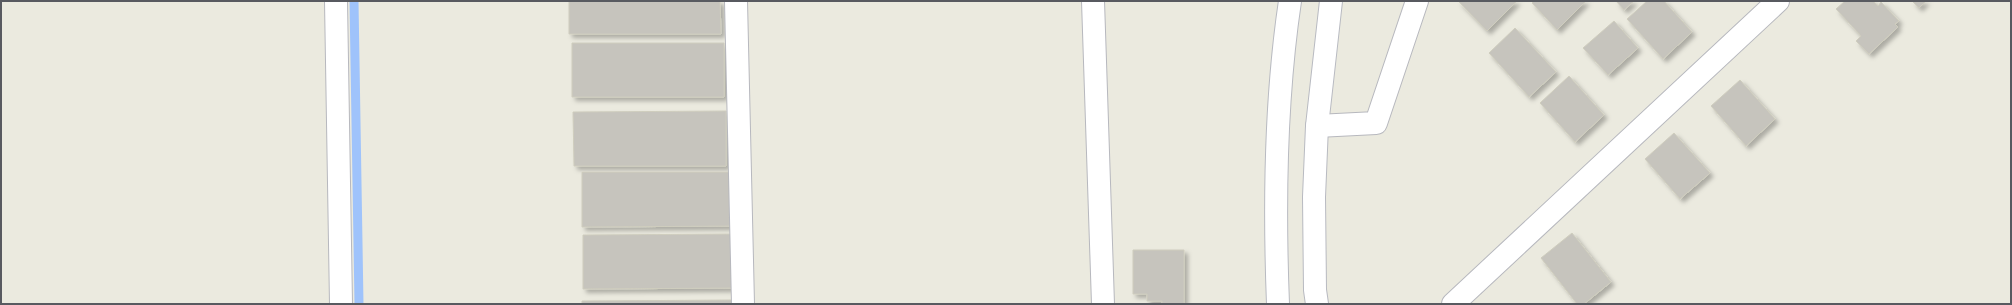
<svg xmlns="http://www.w3.org/2000/svg" width="2012" height="305" viewBox="0 0 2012 305" font-family="Ubuntu,sans-serif">
<style>
.lines{fill:none;stroke-linecap:round;stroke-linejoin:round}
.stream{stroke:#9fc3fb;stroke-width:9}
.building{fill:#c6c4bd;stroke:#cfcdbe;filter:url(#shadow)}
.street-casing{stroke:#b7b8be;stroke-width:24}
.secondary-casing{stroke:#b8bac1;stroke-width:24}
.street{stroke:#fff;stroke-width:22}
.secondary{stroke:#fff;stroke-width:22}
</style>
<defs>
<filter id="shadow"><feDropShadow dx="3.5" dy="3.5" stdDeviation="2" flood-color="#0004"/></filter>
</defs>
<rect width="100%" height="100%" fill="#ebeadf"/>
<g class="lines">
<path class="stream" d="M354 1 359 304"/>
</g>
<path class="building" d="M569 1H720L721 34H569Z
M1458 1H1517L1487 31Z
M1534 1H1586L1557 30 1532 3Z
M1616 1H1634L1624 10Z
M1647 1H1664L1692 32 1663 59 1627 19Z
M1845 1H1873L1878 6 1881 2 1899 21 1895 24 1898 27 1869 54 1856 41 1861 36 1836 9Z
M1912 1H1926L1919 8Z
M1614 21 1638 48 1608 75 1583 48Z
M1515 28 1556 72 1529 97 1489 53Z
M572 43H724V97H572Z
M1569 76 1604 115 1575 142 1540 103Z
M1740 80 1775 119 1746 146 1711 106Z
M726 111V166H574L573 112Z
M1674 133 1710 173 1680 199 1645 159Z
M582 172H733V226L582 227Z
M1572 233 1611 282 1584 304H1577L1541 258Z
M735 234V288L583 289V235Z
M1133 250H1184V304H1162V301H1147V294H1133Z
M733 300V304H582V301Z"/>
<g class="lines">
<defs>
<path id="street" d="M336 1 341 304
M736 1 743 304
M1093 1 1103 304
M1317 126 1376 123 1417 1
M1453 304 1778 1"/>
<path id="secondary" d="M1278 304C1274 203 1275 101 1290 1
M1317 304 1315 290 1314 197 1317 126 1331 1"/>
</defs>
<use href="#street" class="street-casing"/>
<use href="#secondary" class="secondary-casing"/>
<use href="#street" class="street"/>
<use href="#secondary" class="secondary"/>
</g>
<rect width="2012" height="305" fill="none" stroke="#585a60" stroke-width="4"/>
</svg>
